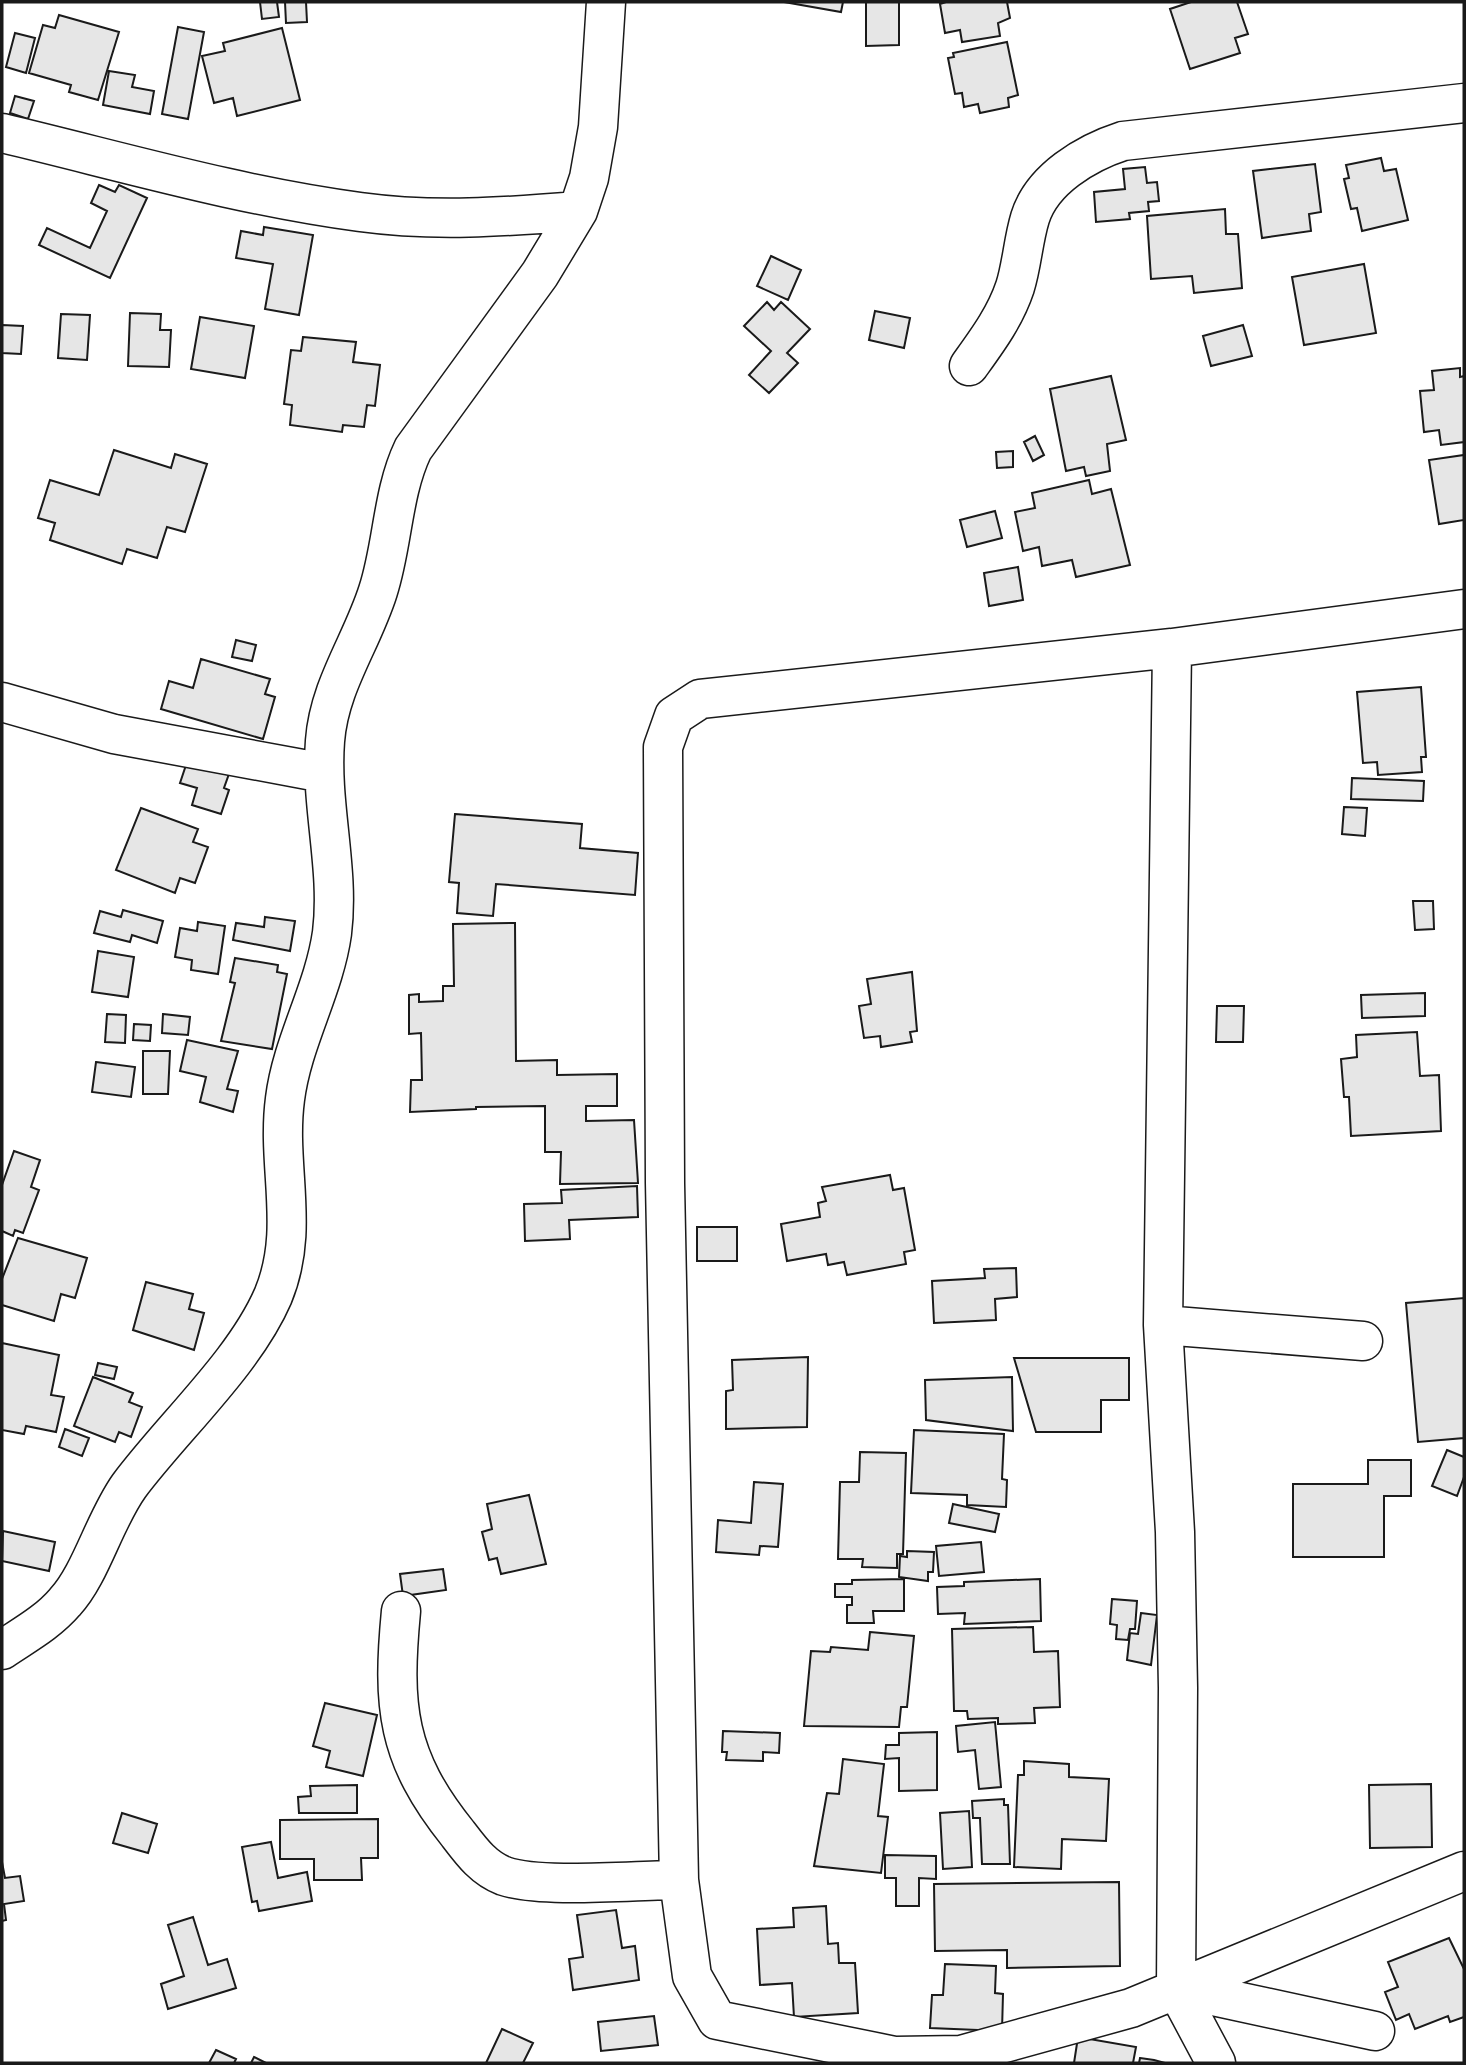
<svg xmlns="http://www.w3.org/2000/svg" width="1466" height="2065" viewBox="0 0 1466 2065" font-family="Poppins,sans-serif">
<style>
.building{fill:#e6e6e6;stroke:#1a1a1a;stroke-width:2}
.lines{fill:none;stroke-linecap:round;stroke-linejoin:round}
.minor-casing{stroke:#1a1a1a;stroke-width:41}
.minor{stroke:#fff;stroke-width:38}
</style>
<rect width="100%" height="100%" fill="#fff"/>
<path class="building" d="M260 2H277L279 17 262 19Z
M285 2H306L307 22 286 23Z
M784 2H843L841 12Z
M866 2H899V45L866 46Z
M946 2H1007L1010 18 998 23 1000 36 962 42 960 30 945 33 940 4Z
M1191 2H1237L1248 34 1235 38 1240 53 1190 69 1170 9Z
M59 15 119 32 98 100 69 92 71 85 29 73 43 25 55 28Z
M178 27 204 32 188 119 162 114Z
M282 28 300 100 237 116 233 98 214 103 202 56 225 51 223 43Z
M15 33 35 38 26 73 6 67Z
M1007 42 1018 95 1008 98 1009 107 980 113 978 104 964 107 962 93 955 94 948 58 954 57 953 53Z
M109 71 135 75 132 87 154 91 150 114 103 105Z
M15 96 34 101 28 119 10 113Z
M1381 158 1384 171 1396 169 1408 220 1362 231 1357 208 1351 209 1344 179 1349 178 1346 165Z
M1315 164 1321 212 1309 214 1311 231 1262 238 1253 171Z
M1145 167 1147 183 1157 182 1159 201 1148 202 1149 211 1129 213 1130 219 1096 222 1094 192 1125 189 1123 169Z
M99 185 115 192 119 185 147 198 110 278 39 245 47 228 90 248 107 211 91 203Z
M1225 209 1226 234H1238L1242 288 1194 293 1192 276 1151 279 1147 216Z
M264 227 313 235 299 315 265 309 273 264 236 258 241 231 263 235Z
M771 256 801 270 788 300 757 286Z
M1364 264 1376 333 1304 345 1292 277Z
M767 302 774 310 781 302 810 329 787 353 798 363 769 393 749 375 771 351 744 326Z
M875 311 910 318 904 348 869 340Z
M130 313 161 314 160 330H171L169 367 128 366Z
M61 314 90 315 87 360 58 358Z
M200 317 254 326 245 378 191 369Z
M2 325 23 326 21 354 2 353Z
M1243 325 1252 356 1211 366 1203 336Z
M303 337 356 342 353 362 380 365 375 406 367 405 364 427 343 425 342 432 290 425 292 405 284 404 291 350 301 351Z
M1460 368V377L1464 376V442L1441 445 1439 430 1424 432 1420 391 1434 390 1432 371Z
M1111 376 1126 440 1107 444 1110 471 1086 476 1084 467 1066 471 1050 389Z
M1035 436 1044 455 1033 461 1024 442Z
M114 450 171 468 175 454 207 464 185 532 167 527 157 558 127 549 122 564 50 540 55 523 38 518 50 480 99 495Z
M1013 451V467L997 468 996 452Z
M1464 455V520L1439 524 1429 460Z
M1089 480 1092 494 1111 489 1130 565 1076 577 1072 560 1042 566 1039 547 1023 551 1015 512 1035 508 1032 493Z
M995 511 1002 538 967 547 960 520Z
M1018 567 1023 600 989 606 984 573Z
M236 640 256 645 252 661 232 657Z
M201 659 270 679 265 694 275 697 263 739 161 709 169 681 193 688Z
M1421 687 1426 757H1421L1422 772 1378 775 1377 762 1363 763 1357 692Z
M193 744 235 757 224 788 229 790 221 814 192 805 197 788 180 783Z
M1352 778 1424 781 1423 801 1351 799Z
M1344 807 1367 808 1365 836 1342 834Z
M141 808 198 829 193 842 208 847 195 883 180 878 175 893 116 870Z
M455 814 582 824 580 848 638 853 635 895 496 884 493 916 457 913 459 883 449 882Z
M1413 901H1433L1434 929 1415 930Z
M123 910 163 921 157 943 132 935 130 942 94 933 100 911 121 917Z
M265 917 295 921 290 951 233 940 236 923 264 927Z
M198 922 225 926 218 974 191 970 192 960 175 957 180 928 197 931Z
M515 923 516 1061 557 1060V1075L617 1074V1106H586V1121L634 1120 638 1183 560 1184 561 1152H545V1106L476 1107V1109L410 1112 411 1080H422L421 1033 409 1034V995L419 994V1002L443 1001V986H454L453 924Z
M98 951 134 957 128 997 92 992Z
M235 958 278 965 277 972 287 974 272 1049 221 1041 235 983 230 982Z
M912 972 917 1031 910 1032 912 1042 881 1047 880 1036 864 1038 859 1006 871 1004 867 979Z
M1425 993V1016L1362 1018 1361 995Z
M1217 1006H1244L1243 1042H1216Z
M107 1014 126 1015 125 1043 105 1042Z
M163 1014 190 1017 188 1035 162 1033Z
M134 1024 151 1025 150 1041 133 1040Z
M1417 1032 1420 1076 1439 1075 1441 1131 1351 1136 1349 1097H1344L1341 1059 1357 1057 1356 1035Z
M187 1040 238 1051 227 1089 238 1091 233 1112 200 1102 206 1077 180 1071Z
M143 1051H170L168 1094H143Z
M96 1062 135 1067 131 1097 92 1092Z
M14 1151 40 1160 31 1187 39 1190 23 1233 15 1230 13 1236 2 1231V1185Z
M890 1175 893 1190 904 1188 915 1250 904 1252 906 1264 847 1275 844 1262 828 1265 826 1254 787 1261 781 1224 820 1217 818 1203 826 1201 822 1187Z
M637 1186 638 1217 569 1220 570 1239 525 1241 524 1204 562 1203 561 1190Z
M697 1227H737V1261H697Z
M18 1238 87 1258 75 1298 61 1294 54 1321 2 1305V1279Z
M1016 1268 1017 1297 995 1299 996 1320 934 1323 932 1281 985 1278 984 1269Z
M146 1282 193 1294 189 1309 204 1313 194 1350 133 1330Z
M1464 1298V1438L1418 1442 1406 1303Z
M2 1343 59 1355 51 1395 64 1397 56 1432 26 1426 24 1434 2 1430Z
M808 1357 807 1427 726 1429V1391L733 1390 732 1360Z
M1014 1358H1129V1400H1101V1432H1036Z
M98 1363 117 1367 114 1379 95 1375Z
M93 1377 133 1393 129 1402 142 1407 131 1437 119 1432 115 1442 74 1426Z
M1012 1377 1013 1431 926 1420 925 1380Z
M65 1429 89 1438 82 1456 59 1447Z
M914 1430 1004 1434 1002 1479 1007 1480 1006 1507 967 1505V1495L911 1493Z
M1447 1450 1464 1457V1477L1457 1496 1432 1486Z
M860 1452 906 1453 903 1554H897V1568L862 1567 863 1559H838L840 1482H859Z
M1368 1460H1411V1496H1384V1557H1293V1484H1368Z
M754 1482 783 1484 778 1547 760 1546 759 1555 716 1552 718 1520 751 1523Z
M529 1495 546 1564 501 1574 497 1558 489 1560 482 1532 492 1529 487 1504Z
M953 1504 999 1514 995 1532 949 1523Z
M3 1531 55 1542 49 1571 2 1561Z
M981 1542 984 1572 939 1576 936 1546Z
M907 1551 934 1552 933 1572H928V1581L899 1577 900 1556 907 1557Z
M443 1569 446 1590 403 1596 400 1574Z
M904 1579V1611H873L874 1623H847V1605H852V1597H835V1584H852V1580Z
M1040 1579 1041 1621 964 1624 965 1613 938 1614 937 1587 964 1586V1582Z
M1112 1599 1137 1601 1135 1629H1130L1128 1640 1116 1639 1117 1625 1110 1624Z
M1141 1613 1157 1615 1151 1665 1127 1660 1130 1633 1138 1634Z
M1033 1627 1034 1652 1058 1651 1060 1707 1034 1708 1035 1723 998 1724V1718L968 1719 967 1711H954L952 1629Z
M870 1632 914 1636 907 1707H901L899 1727 804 1726 811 1651 830 1652 831 1647 868 1650Z
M325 1703 377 1715 363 1776 326 1767 330 1751 313 1746Z
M995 1722 1001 1787 979 1789 975 1750 958 1752 956 1726Z
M723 1731 780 1733 779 1753 763 1752V1761L726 1760 727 1752H722Z
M937 1732V1790L899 1791V1758L885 1759 886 1745H899V1733Z
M843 1759 884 1764 878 1816 888 1817 881 1873 814 1866 827 1793 839 1794Z
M1024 1761 1069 1764V1777L1109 1779 1106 1841 1062 1839 1061 1869 1014 1867 1018 1775H1024Z
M1431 1784 1432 1847 1370 1848 1369 1785Z
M357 1785V1813H299L298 1797 311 1796 310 1786Z
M1004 1799V1805H1008L1010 1864H982L980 1818H973L972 1801Z
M969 1811 972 1867 943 1869 940 1813Z
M122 1813 157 1824 148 1853 113 1843Z
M378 1819V1858H361L362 1880H314V1859H280V1820Z
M271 1842 278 1878 307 1872 312 1901 259 1911 257 1901 252 1902 242 1847Z
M885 1855 936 1856V1879L919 1878V1906H896V1878H885Z
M2 1862 5 1878 20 1876 24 1901 4 1904 6 1920 2 1921Z
M1119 1882 1120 1966 1007 1968V1950L935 1951 934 1884Z
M826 1906 828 1944 838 1943 839 1963H855L858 2013 794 2017 792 1983 760 1985 757 1929 794 1927 793 1908Z
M616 1910 622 1948 635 1946 639 1980 573 1990 569 1959 583 1957 577 1915Z
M193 1917 208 1965 227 1959 236 1988 168 2009 161 1984 184 1976 168 1925Z
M1449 1938 1464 1969V2017L1450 2022 1448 2016 1415 2029 1409 2014 1396 2020 1385 1992 1398 1987 1388 1962Z
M945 1964 996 1966 995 1993 1003 1994 1002 2031 930 2028 932 1995H943Z
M654 2016 658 2045 601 2051 598 2022Z
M502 2029 533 2043 523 2063H486Z
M1078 2037 1136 2047 1133 2063H1074Z
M216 2050 236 2059 234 2063H209Z
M254 2057 266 2063H251Z
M1140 2058 1154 2060 1165 2063H1139Z"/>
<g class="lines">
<defs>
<path id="minor" d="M2 133C120 161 239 196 360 212 433 222 505 217 578 211
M969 366C987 341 1005 317 1015 287 1022 265 1023 241 1030 218 1042 179 1086 153 1123 141L1464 103
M1464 609 1172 648 700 699 674 716 663 747 665 1183 679 1880 692 1976 717 2020 895 2056 961 2055 1131 2008 1464 1871
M1172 648 1163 1325 1175 1532 1178 1688 1176 1988 1216 2063
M2 702 114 734 324 773
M1163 1325 1363 1341
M401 1611C392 1706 396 1757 458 1834 471 1851 483 1868 504 1876 541 1889 636 1880 679 1880
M2 1650C24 1635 47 1623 65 1602 91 1574 104 1521 129 1486 173 1427 244 1363 273 1296 301 1229 276 1167 285 1099 292 1042 324 990 332 933 340 869 320 805 325 741 329 686 362 642 378 591 393 545 392 493 413 449L540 274 578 211 589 178 598 127 606 2
M1176 1988 1375 2031"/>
</defs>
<use href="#minor" class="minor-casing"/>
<use href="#minor" class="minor"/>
</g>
<rect width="1466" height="2065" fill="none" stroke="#1a1a1a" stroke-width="7"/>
</svg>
